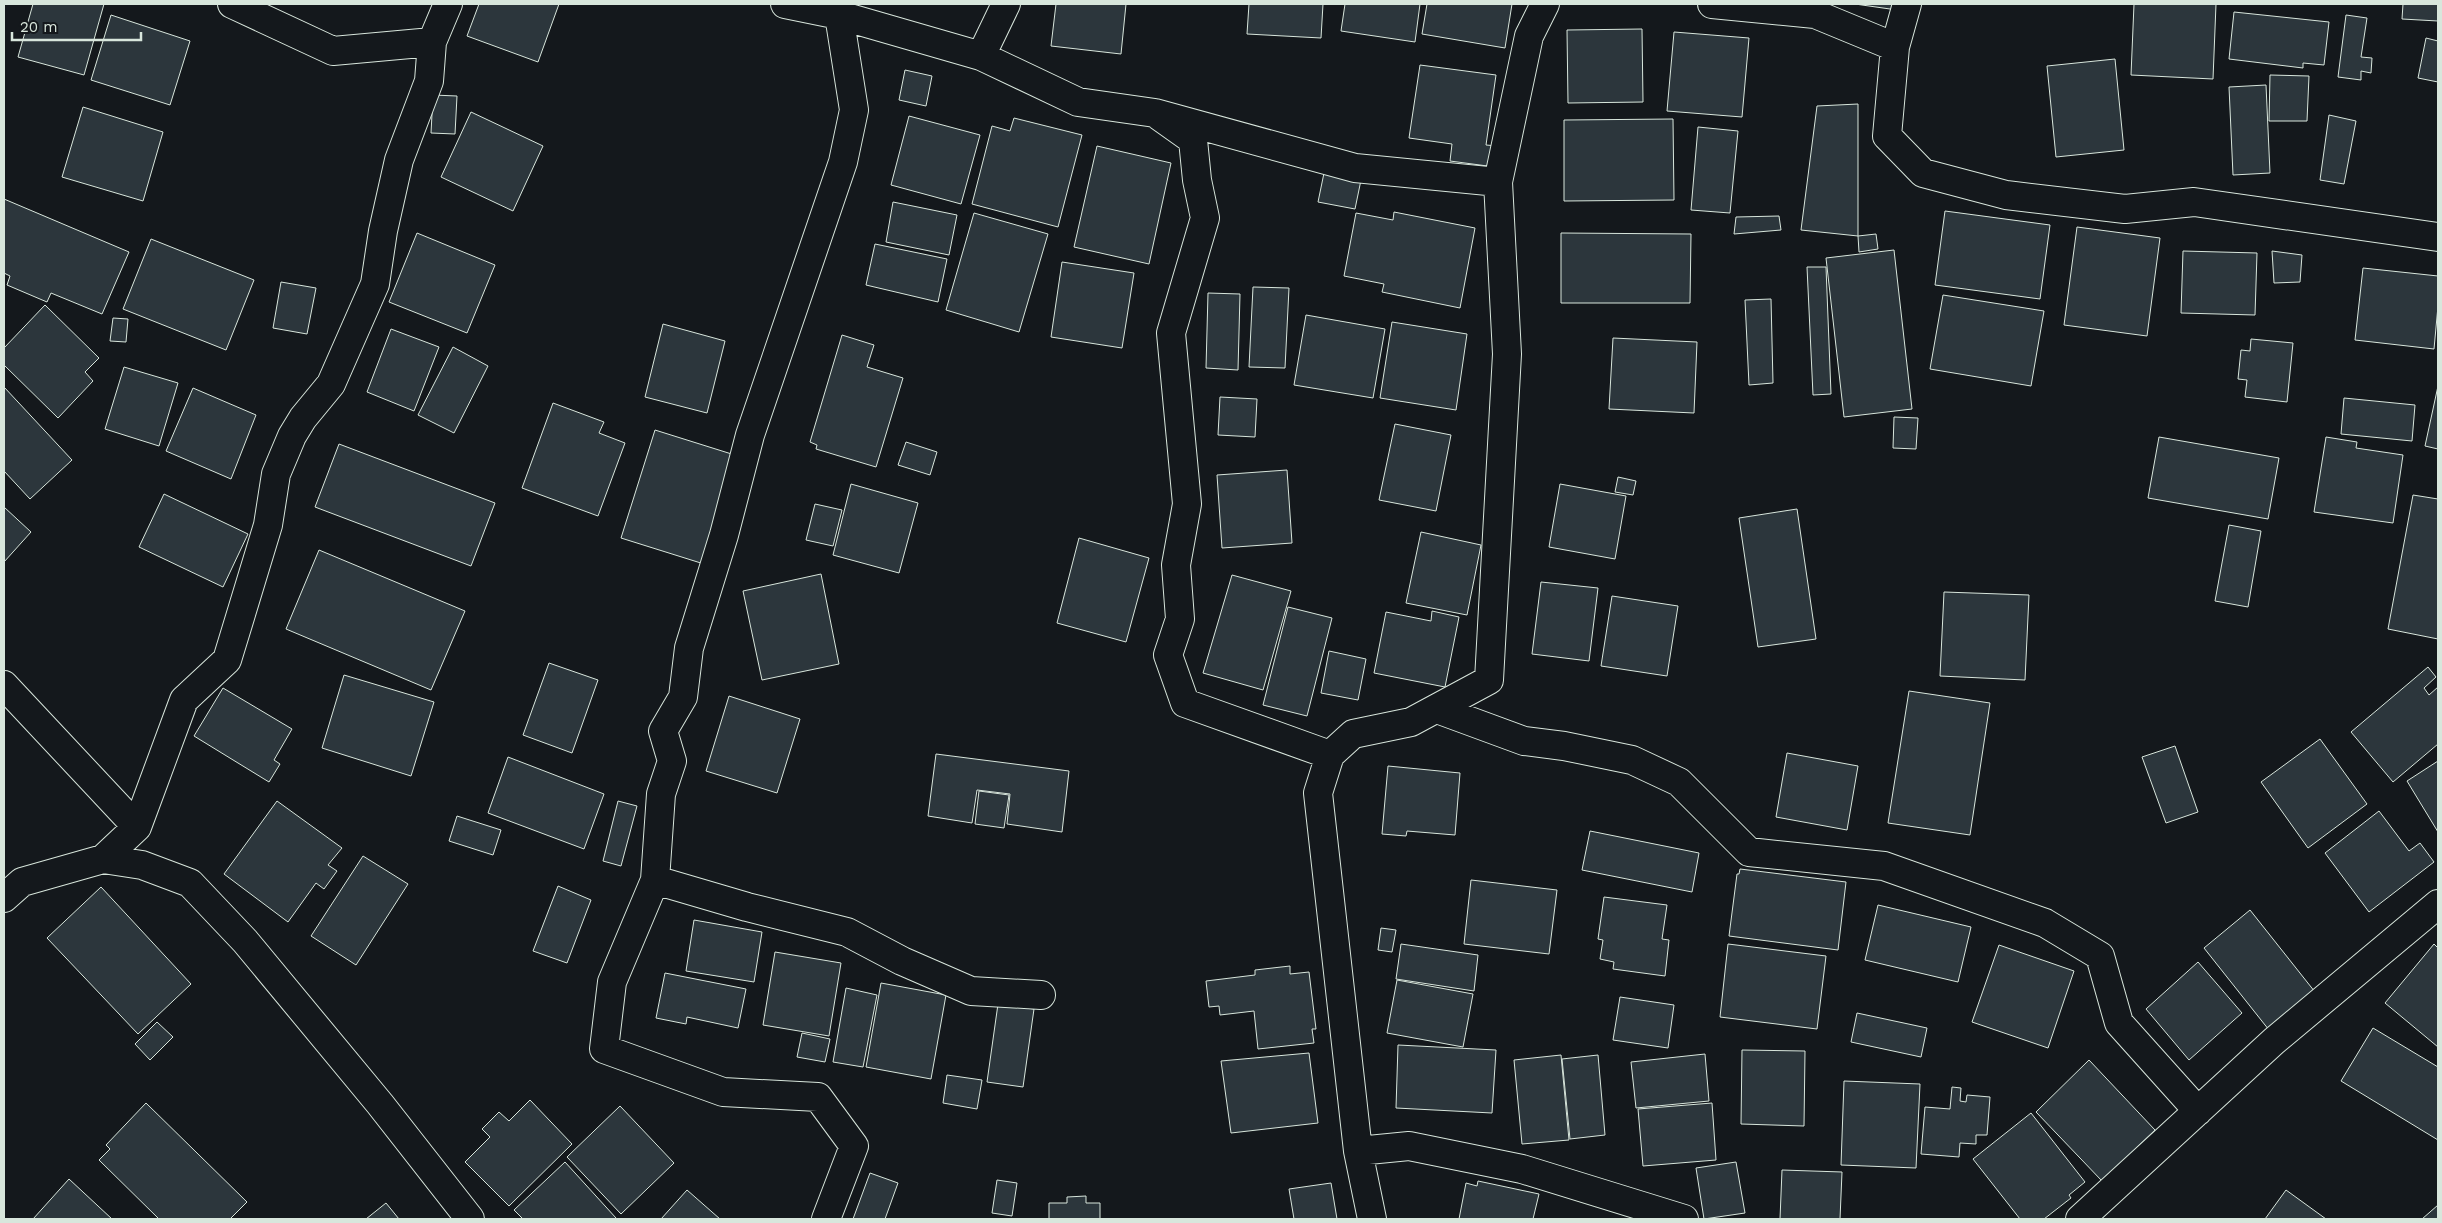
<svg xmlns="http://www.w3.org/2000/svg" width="2442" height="1223" viewBox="0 0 2442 1223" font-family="'Work Sans',sans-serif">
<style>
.building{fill:#2c363c;stroke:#d8e6dc}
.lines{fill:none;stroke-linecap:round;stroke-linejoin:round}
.minor-casing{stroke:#d8e6dc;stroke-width:30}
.minor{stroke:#14181c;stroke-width:28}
</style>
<rect width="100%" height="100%" fill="#14181c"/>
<path class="building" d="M33 4H104L84 75 18 57Z
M479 4H559L538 62 467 36Z
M1056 4H1126L1121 54 1051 46Z
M1249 4H1323L1321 38 1247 34Z
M1345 4H1420L1415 42 1341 31Z
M1427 4H1512L1505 48 1422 34Z
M1855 4H1898L1897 10Z
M2134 4H2216L2213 79 2131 75Z
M2403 4H2438V21L2402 19Z
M2234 12 2329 22 2324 65 2303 63V68L2229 59Z
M111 15 190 41 170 105 91 80Z
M2346 15 2367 18 2361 57 2372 58 2371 73 2361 71V80L2338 77Z
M1642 29 1643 102 1568 103 1567 30Z
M1674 32 1749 38 1742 117 1667 111Z
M2426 38 2438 41V82L2418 78Z
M2115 59 2124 150 2056 157 2047 66Z
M1420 65 1496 75 1486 145 1498 146 1495 167 1450 161 1452 144 1409 138Z
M905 70 932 76 926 106 899 100Z
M2270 75 2309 76 2307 121H2269Z
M2266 85 2270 173 2233 175 2229 87Z
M433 95 457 96 455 134 431 133Z
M1858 104V236L1801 230 1817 106Z
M83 107 163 132 143 201 62 177Z
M471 112 543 146 513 211 441 177Z
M2329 115 2356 121 2344 184 2320 180Z
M909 116 980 135 961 204 891 185Z
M1014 118 1082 135 1058 227 972 204 992 126 1010 131Z
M1673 119 1674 200 1564 201V120Z
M1698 127 1738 131 1730 213 1691 210Z
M1097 146 1171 163 1149 264 1074 247Z
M1324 173 1361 180 1355 209 1318 202Z
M4 199 129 252 102 314 51 293 47 302 7 285 10 276 4 273Z
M893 202 957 215 949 255 886 242Z
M1945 211 2050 225 2040 299 1935 285Z
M1394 212 1475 228 1460 308 1382 292 1384 284 1344 276 1356 213 1393 220Z
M974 213 1048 234 1019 332 946 310Z
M1779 216 1781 230 1734 234 1736 217Z
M2077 227 2160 238 2147 336 2064 325Z
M417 233 495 265 467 333 389 302Z
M1561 233 1691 234 1690 303H1561Z
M1876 234 1878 249 1859 252 1858 236Z
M151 239 254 280 226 350 123 309Z
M875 244 947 259 938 302 866 285Z
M1894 250 1912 409 1844 417 1826 258Z
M2183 251 2257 253 2255 315 2181 313Z
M2272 251 2302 255 2300 282 2274 283Z
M1062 262 1134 273 1122 348 1051 337Z
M1807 267H1826L1831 394 1813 395Z
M2363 268 2438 276V306L2434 349 2355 340Z
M281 282 316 288 307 334 273 328Z
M1253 287 1289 288 1285 368 1249 367Z
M1208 293 1240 294 1238 370 1206 368Z
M1943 295 2044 311 2031 386 1930 369Z
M1771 299 1773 383 1749 385 1745 300Z
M45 305 99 358 85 372 93 381 58 418 4 365V348Z
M1306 315 1385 329 1373 398 1294 385Z
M113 318 128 319 126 342 110 341Z
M1392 322 1467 334 1456 410 1380 398Z
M663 324 725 341 707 413 645 397Z
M391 329 439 347 414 411 367 392Z
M842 335 874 345 867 367 903 378 876 467 816 449 817 445 810 442Z
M1613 338 1697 342 1694 413 1609 409Z
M2251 339 2293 343 2287 402 2245 397 2247 380 2238 379 2241 350 2250 351Z
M453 347 488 366 454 433 418 415Z
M124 367 178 383 159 446 105 429Z
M2438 386V449L2425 446Z
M4 387 72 460 30 499 4 471Z
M193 388 256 415 231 479 166 451Z
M1220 397 1257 399 1255 437 1218 435Z
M2344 398 2415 405 2412 441 2341 434Z
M553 403 604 422 599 433 625 443 598 516 522 488Z
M1894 417 1918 418 1916 449 1893 448Z
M1395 424 1451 435 1436 511 1379 500Z
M655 430 738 456 704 564 621 538Z
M2159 437 2279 458 2268 519 2148 498Z
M2326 437 2357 442 2356 448 2403 455 2393 523 2314 512Z
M906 442 937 452 930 475 898 465Z
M339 444 495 503 471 566 315 507Z
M1287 470 1292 543 1222 548 1217 475Z
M1618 477 1636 481 1633 495 1615 492Z
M851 484 918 503 899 573 833 555Z
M1560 484 1626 496 1615 559 1549 547Z
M164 494 248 534 223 587 139 547Z
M2413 495 2438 499V639L2388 629Z
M815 504 842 510 833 546 806 540Z
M4 507 31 532 4 562Z
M1797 509 1816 639 1758 647 1739 518Z
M2229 525 2261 531 2248 607 2215 601Z
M1421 532 1481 545 1467 615 1406 603Z
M1079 538 1149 558 1126 642 1057 623Z
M319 550 465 611 431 690 286 629Z
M821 574 839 664 762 680 743 591Z
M1232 575 1291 591 1263 690 1203 673Z
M1541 582 1598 588 1589 661 1532 654Z
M1944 592 2029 595 2025 680 1940 676Z
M1612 596 1678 606 1667 676 1601 666Z
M1288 607 1332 618 1307 716 1263 705Z
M1432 611 1459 617 1445 687 1374 673 1386 612 1431 621Z
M1329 651 1366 659 1358 700 1321 693Z
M549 663 598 680 572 753 523 735Z
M2428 667 2436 677 2424 688 2429 695 2438 687V744L2393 782 2351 732Z
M344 675 434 702 411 776 322 748Z
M223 688 292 729 274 760 280 764 269 782 194 736Z
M1909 691 1990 703 1970 835 1888 823Z
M729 696 800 719 777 793 706 771Z
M2320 739 2367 804 2308 848 2261 782Z
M2175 746 2198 812 2166 823 2142 757Z
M1787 753 1858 766 1847 830 1776 817Z
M936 754 1069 771 1062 832 1007 824 1010 794 977 790 972 823 928 816Z
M508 757 604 794 584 849 488 813Z
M2438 761V832L2407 781Z
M1388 766 1460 773 1455 835 1407 831 1406 836 1382 834Z
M979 791 1009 795 1004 828 975 824Z
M277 801 342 848 328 865 337 871 324 889 316 883 288 922 224 874Z
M618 801 637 806 621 866 603 861Z
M2379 811 2409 851 2420 843 2434 862 2369 912 2325 853Z
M457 816 501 830 493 855 449 841Z
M1590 831 1699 853 1692 892 1582 870Z
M363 856 408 884 356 965 311 936Z
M1740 869 1846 882 1838 950 1729 936 1737 874H1739Z
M1471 880 1557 890 1549 954 1464 944Z
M558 886 591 900 567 963 533 951Z
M101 887 191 984 138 1034 47 938Z
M1604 897 1667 905 1662 939 1669 940 1665 976 1613 969 1614 962 1600 959 1603 940 1598 939Z
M1878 905 1971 927 1958 982 1865 960Z
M2250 910 2315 992 2269 1030 2204 948Z
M694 920 762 932 754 982 686 971Z
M1381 928 1396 930 1392 952 1378 950Z
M1401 944 1478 955 1474 991 1396 979Z
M1728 944 1826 956 1817 1029 1720 1017Z
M2434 944 2438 948V1047L2385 1003Z
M1999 945 2074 971 2048 1048 1972 1022Z
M775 952 841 963 829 1036 763 1025Z
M2198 962 2242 1013 2189 1060 2146 1009Z
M1290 966V974L1309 972 1316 1029H1312L1314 1043 1258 1049 1254 1011 1220 1015 1219 1006 1209 1007 1206 981 1255 975V970Z
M665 973 746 989 738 1028 687 1017 686 1024 656 1018Z
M1397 980 1473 994 1463 1047 1387 1033Z
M881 983 946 995 931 1079 866 1067Z
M846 988 877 995 863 1067 833 1062Z
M1620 997 1674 1005 1668 1048 1613 1040Z
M998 1004 1034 1009 1023 1087 987 1082Z
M1857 1013 1927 1028 1921 1057 1851 1042Z
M157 1022 173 1037 150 1060 135 1044Z
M2373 1028 2438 1067V1140L2341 1081Z
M802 1033 830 1039 825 1062 797 1057Z
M1398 1045 1496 1050 1492 1113 1396 1108Z
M1742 1050 1805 1051 1804 1126 1741 1124Z
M1309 1053 1318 1123 1231 1133 1221 1061Z
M1705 1054 1709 1101 1636 1108 1631 1062Z
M1561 1055 1569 1140 1522 1144 1514 1060Z
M1598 1055 1605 1135 1570 1139 1562 1059Z
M2089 1060 2155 1130 2102 1181 2036 1112Z
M947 1075 982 1080 977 1109 943 1103Z
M1844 1081 1920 1084 1916 1168 1841 1165Z
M1952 1087 1961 1088 1960 1101 1966 1102 1967 1095 1990 1097 1987 1135H1976V1144L1960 1143 1959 1157 1921 1154 1925 1107 1950 1109Z
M530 1100 572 1144 509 1206 465 1162 490 1137 482 1129 499 1112 509 1121Z
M146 1103 247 1202 230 1219H159L99 1160 110 1149 106 1145Z
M1712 1103 1716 1160 1643 1166 1638 1109Z
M620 1106 674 1163 621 1214 567 1157Z
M2031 1113 2085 1182 2069 1195 2071 1198 2044 1219H2020L1973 1159Z
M565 1162 616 1218 615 1219H523L514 1210Z
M1736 1162 1745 1213 1704 1219 1696 1168Z
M1782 1170 1842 1172 1840 1219H1780Z
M870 1173 898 1183 885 1219H853Z
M69 1179 112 1219H33Z
M997 1180 1017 1183 1012 1216 992 1213Z
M1478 1181 1539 1194 1533 1219H1459L1466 1183 1477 1186Z
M1331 1183 1337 1219H1294L1289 1189Z
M687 1190 720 1219H661Z
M2286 1190 2326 1219H2265Z
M1086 1196V1203H1100V1219H1049V1203H1067V1197Z
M386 1203 399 1219H366Z
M2438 1205V1219H2422Z"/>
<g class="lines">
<defs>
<path id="minor" d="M232 4 333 51 432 42
M785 4 839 15 981 56 1078 102 1155 113 1355 168 1498 182
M1712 4 1815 14 1895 47
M1907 4 1895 47 1887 136 1923 173 2006 195 2125 209 2194 202 2438 237
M981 56 1006 4
M1155 113 1193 140 1197 180 1205 218 1171 333 1187 504 1176 565 1180 619 1168 655 1185 703 1330 755
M4 685 137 827
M1437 709 1524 741 1564 746 1632 760 1679 782 1749 852 1884 866 2045 923 2100 956 2119 1023 2198 1111
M103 859 137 827 184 700 227 660 268 525 276 474 292 436 303 418 331 384 375 284 383 231 399 160 429 81 432 42 448 4
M655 880 747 907 847 932 902 961 971 991 1041 995
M4 898 22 882 103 859 142 865 190 883 245 941 380 1104 470 1219
M1358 1151 1409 1146 1522 1169 1684 1219
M826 1219 854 1146 818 1097 723 1092 604 1049 612 982 655 880 661 794 672 761 663 731 683 697 689 648 724 535 750 435 843 162 854 110 839 15
M1372 1219 1358 1151 1318 793 1330 755 1353 734 1411 722 1489 680 1507 354 1498 182 1529 36 1545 4
M2080 1219 2274 1041 2438 904"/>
</defs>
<use href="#minor" class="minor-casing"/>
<use href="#minor" class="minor"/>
</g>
<rect width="2442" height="1223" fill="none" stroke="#d8e6dc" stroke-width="10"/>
<path d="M12 32v8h129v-8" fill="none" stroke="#d8e6dc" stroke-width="2.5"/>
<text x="20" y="32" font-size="15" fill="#d8e6dc" stroke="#14181c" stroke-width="4" paint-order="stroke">20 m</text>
</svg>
